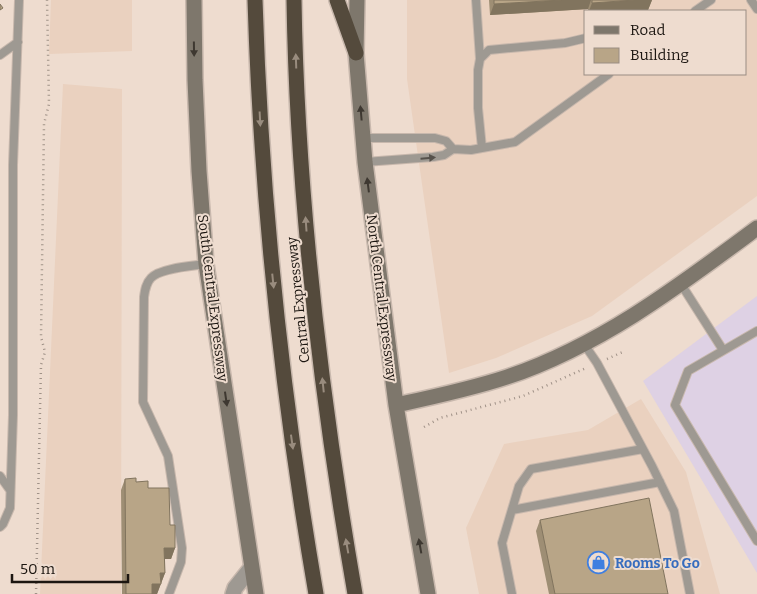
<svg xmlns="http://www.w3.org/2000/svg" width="757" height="594" viewBox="0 0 757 594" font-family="Bitter,serif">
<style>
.built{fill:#ead1bf;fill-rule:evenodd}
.industrial{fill:#ded1e4}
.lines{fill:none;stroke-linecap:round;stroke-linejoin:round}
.lane-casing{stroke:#c8b8ad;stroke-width:10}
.street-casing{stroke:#c8b8ad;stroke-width:18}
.secondary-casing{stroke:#c8b8ad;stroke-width:18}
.highway-casing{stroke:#c8b8ad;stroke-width:18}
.path{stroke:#a09288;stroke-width:2.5;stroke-dasharray:1 4;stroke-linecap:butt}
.lane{stroke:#9e9992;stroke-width:8}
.street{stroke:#9e9992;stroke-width:15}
.secondary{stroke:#7e776c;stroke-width:15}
.highway{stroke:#544a3c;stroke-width:15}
.wall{fill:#9e8e74}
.shaded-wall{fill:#81745e}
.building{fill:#b8a587;stroke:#81745e}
.oneway{fill:#3e3831}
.oneway2{fill:#998c7e}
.oneway3{fill:#56514b}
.labels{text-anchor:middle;stroke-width:4;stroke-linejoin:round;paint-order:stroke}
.street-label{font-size:14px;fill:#1c1611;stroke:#eedccf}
.shop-label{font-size:14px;font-weight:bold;fill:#366cbe;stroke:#eedccf;text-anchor:start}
</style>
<rect width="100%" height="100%" fill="#eedccf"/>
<path class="built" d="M51 0H132V51L49 54Z
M407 0H757V196L592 316 496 358 449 373 407 79ZM586 11H746V74H586Z
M63 84 122 89 121 594H40Z
M641 399 686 472 720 594H479L466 528 504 444 588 430Z"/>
<path class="industrial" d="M757 296V573L643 381Z"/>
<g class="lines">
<defs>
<path id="lane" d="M476 0 480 59
M751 0 757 9
M695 11 711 0
M0 55 18 42
M363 138H435L446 141 453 149
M482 148 478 108V70L480 59 489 50 565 43 586 38
M365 162 433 157 444 155 453 149 471 150 515 142 609 74
M681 284 723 350
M757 331 688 371 675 405 757 541
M584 344 597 363 652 466 674 511 690 594
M0 476 10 490
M512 510 660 482
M0 527 3 524 10 508 13 415V165L19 0
M169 594 181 562 182 548 168 456 143 402 144 297C145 290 146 283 151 278 160 268 192 266 206 264
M512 594 502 543 519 486 531 469 643 449"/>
<path id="street" d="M233 594 235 588 251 568"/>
<path id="secondary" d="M194 0 195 80 199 171 206 264 256 594
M357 0 356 53 365 162 396 405 428 594
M396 405C433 397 471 389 507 377 600 346 679 286 757 228"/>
<path id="highway" d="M255 0C261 199 282 397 316 594
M294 0C297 199 321 398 355 594
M337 0 356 53"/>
</defs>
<use href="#lane" class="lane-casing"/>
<use href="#street" class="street-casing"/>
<use href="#secondary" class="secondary-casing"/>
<use href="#highway" class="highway-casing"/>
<path class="path" d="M607 359 625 351
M424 427 440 418 523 396 586 368
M36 594 41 365 45 352 41 337 44 124 49 104 47 0"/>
<use href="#lane" class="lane"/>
<use href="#street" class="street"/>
<use href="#secondary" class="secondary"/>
<use href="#highway" class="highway"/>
</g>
<path class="wall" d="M489 0H652L648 10 630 11H588V9L490 15Z
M125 479 136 482 148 488 170 525 175 548 171 559H165V573L157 594H122L121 490Z
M540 520 668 594H549L536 531Z"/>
<path class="shaded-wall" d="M562 0H591L588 9 490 15 494 4Z
M635 0H652L648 10 630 11H589L592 3Z
M164 548H175L171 559H160Z
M160 573H165L157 594H149L152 584Z"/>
<path class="building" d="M494 0H562L494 4Z
M592 0H635L592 3Z
M0 4 3 8 0 10Z
M136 478V482L148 481V488H169L170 525H175V548H164L165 573H160L161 584H152V594H126L125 479Z
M649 498 668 594H555L540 520Z"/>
<defs><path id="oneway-solid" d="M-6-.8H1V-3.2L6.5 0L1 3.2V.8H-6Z" transform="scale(1.25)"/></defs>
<g class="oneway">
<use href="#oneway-solid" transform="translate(194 49) rotate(89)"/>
<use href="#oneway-solid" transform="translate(361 113) rotate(-95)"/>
<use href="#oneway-solid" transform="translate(368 185) rotate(-97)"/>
<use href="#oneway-solid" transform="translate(226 399) rotate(82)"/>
<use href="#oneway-solid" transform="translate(420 546) rotate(-100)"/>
</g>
<g class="oneway2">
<use href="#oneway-solid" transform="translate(296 61) rotate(-92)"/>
<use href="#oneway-solid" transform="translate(260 119) rotate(87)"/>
<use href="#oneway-solid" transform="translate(306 224) rotate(-94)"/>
<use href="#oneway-solid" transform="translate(273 281) rotate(84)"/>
<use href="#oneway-solid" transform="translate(323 385) rotate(-96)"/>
<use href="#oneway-solid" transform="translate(292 442) rotate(82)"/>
<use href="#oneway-solid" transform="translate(347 546) rotate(-100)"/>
</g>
<use class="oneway3" href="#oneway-solid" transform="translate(428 158) rotate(-5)"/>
<defs>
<symbol id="shop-ring" viewBox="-11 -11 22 22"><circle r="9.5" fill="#eedccf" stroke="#3f7fe0" stroke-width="1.5"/><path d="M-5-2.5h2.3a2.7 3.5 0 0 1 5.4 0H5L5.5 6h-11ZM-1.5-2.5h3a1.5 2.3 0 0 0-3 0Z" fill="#3f7fe0"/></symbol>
</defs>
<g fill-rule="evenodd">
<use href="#shop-ring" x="586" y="550" width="25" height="25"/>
</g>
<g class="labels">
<g class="street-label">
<text transform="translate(213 298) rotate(83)" y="5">South Central Expressway</text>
<text transform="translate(382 298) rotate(83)" y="5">North Central Expressway</text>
<text transform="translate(298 300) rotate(-96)" y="5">Central Expressway</text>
</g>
<g class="shop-label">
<text x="615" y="568">Rooms To Go</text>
</g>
</g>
<rect x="584" y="10" width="162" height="65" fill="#eedccf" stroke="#9a8d83"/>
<rect x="594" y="26" width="25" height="8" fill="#7e776c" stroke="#9a8d83"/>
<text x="630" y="35" font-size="15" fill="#1c1611">Road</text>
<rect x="594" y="48" width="25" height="15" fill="#b8a587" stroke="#9a8d83"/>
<text x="630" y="60" font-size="15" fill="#1c1611">Building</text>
<path d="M12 574v8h116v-8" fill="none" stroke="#1c1611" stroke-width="2.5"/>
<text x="20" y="574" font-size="15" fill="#1c1611" stroke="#eedccf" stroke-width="4" paint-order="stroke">50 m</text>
</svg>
